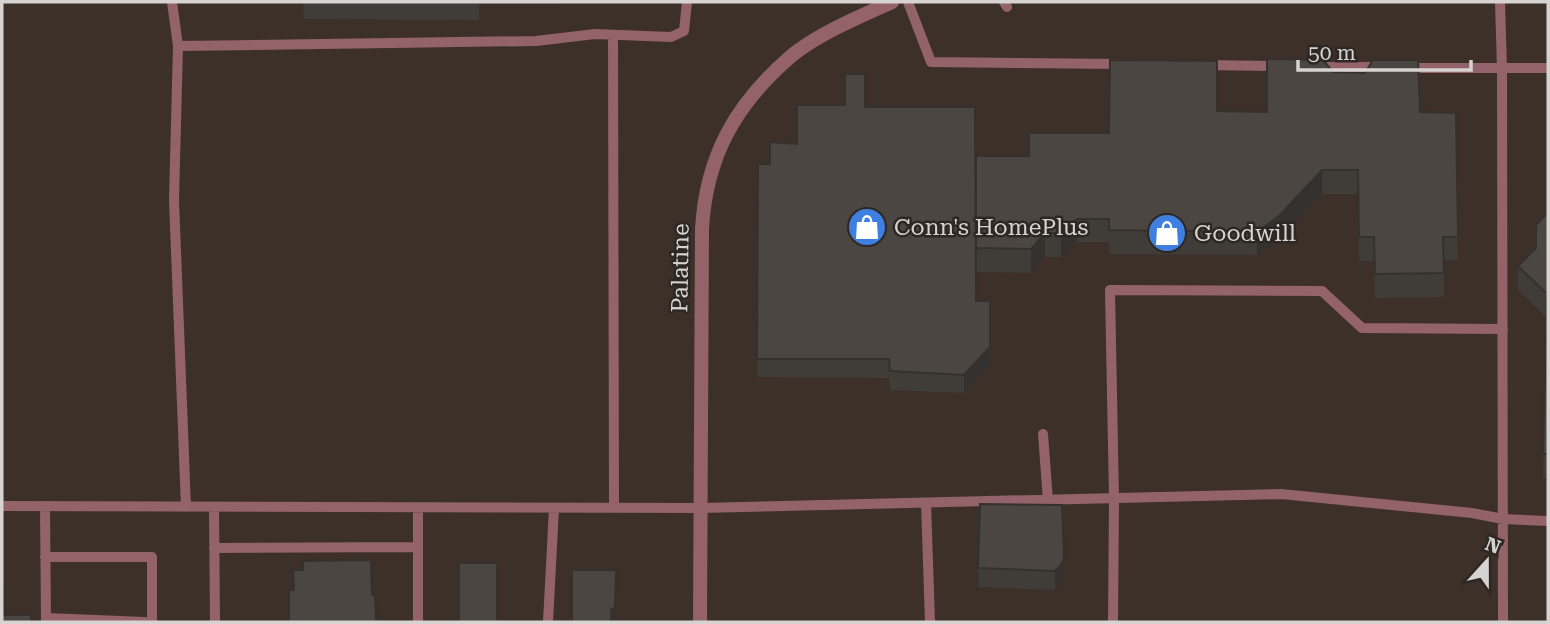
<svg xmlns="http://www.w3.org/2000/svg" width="1550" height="624" viewBox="0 0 1550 624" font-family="'Roboto Serif',serif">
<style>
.built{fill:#3c3029}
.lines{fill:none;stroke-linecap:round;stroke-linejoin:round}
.service{stroke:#946369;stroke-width:10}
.minor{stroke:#946369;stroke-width:14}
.wall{fill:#403c38}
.shaded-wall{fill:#34312e}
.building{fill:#4b4641;stroke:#34312e;stroke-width:2}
.labels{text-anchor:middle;stroke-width:5;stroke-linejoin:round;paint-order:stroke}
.poi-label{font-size:23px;fill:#d7d3d1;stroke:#2e2824;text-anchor:start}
.street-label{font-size:23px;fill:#d7d3d1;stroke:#2e2824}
</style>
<rect width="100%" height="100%" fill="#2e2824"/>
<path class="built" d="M2 2H1548V622H2Z"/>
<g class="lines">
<path class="service" d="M172 2 178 46
M908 2 931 62 1123 64
M1004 2 1007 7
M1500 2 1502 69 1503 622
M613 35 614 508
M1205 65 1280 66
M1314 67H1382
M1405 68H1548
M1043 434 1048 501
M926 503 930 622
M2 506 701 508 1281 494 1472 513 1503 519 1548 521
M45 506 46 622
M186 507 174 200 178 46 536 41 595 34 671 37 684 31 687 2
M214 507 215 622
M418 508V622
M214 548 418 547
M45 557H152V622
M46 618 145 622
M548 622 554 508
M1113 622 1114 499 1110 290 1322 291 1362 328 1503 329"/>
<path class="minor" d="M700 622 702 229C706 157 735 105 789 58 814 36 860 16 892 2"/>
</g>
<path class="wall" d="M199 2H557V4H479V20L304 19 303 3Z
M1333 72 1420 112 1456 113 1458 260H1444V297L1375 298 1374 261H1359L1358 194H1322L1280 239 1257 255 1109 254V242H1077L1061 257H1045L1031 273 976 272V301L990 366 964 393 890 390 889 378 757 377 758 164H770L797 144 865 107 976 156H1029L1109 133 1217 111 1267 112Z
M1548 212V478H1543L1546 317 1518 290V266L1536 248Z
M980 504 1064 576 1061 583 1055 590 978 587Z"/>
<path class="shaded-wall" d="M1322 170V194L1280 239 1257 255V232Z
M1077 219V242L1061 257V233Z
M1045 233V257L1031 273V249Z
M990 347V366L964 393V375Z
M1064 557V576L1061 583 1055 590V571Z
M616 570 615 622H611V610Z"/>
<path class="building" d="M1267 59 1323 60 1333 72 1365 73 1373 60H1418L1420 112 1456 113 1458 237H1443L1444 273 1375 274 1374 237H1359L1358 170H1322L1280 215 1257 232 1109 230V219H1077L1061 233H1045L1031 249 976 248V156H1029V133H1109L1110 60 1217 61V111L1267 112Z
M845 74H865V107H975L976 301H990V347L964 375 890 371 889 359H757L758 164H770V142L797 144V105H845Z
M1548 212V454H1543L1547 294 1518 266 1536 248V225Z
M980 504 1062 505 1064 557 1061 565 1055 571 978 568Z
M371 560 372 595H375L376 622H289V590H294L293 570H303V561Z
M459 563H497V622H459Z
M572 570H616L615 607 611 610V622H572Z
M4 586V615H31V622H2V587Z"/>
<defs>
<symbol id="shop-disc" viewBox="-11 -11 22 22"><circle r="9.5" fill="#3f7fe0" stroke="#2e2824"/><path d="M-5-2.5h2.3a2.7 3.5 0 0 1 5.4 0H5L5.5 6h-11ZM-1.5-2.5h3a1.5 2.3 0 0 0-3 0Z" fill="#fff"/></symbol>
</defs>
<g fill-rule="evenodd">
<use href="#shop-disc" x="845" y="205" width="44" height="44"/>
<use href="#shop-disc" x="1145" y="211" width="44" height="44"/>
</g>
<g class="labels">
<g class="poi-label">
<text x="894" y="235">Conn's HomePlus</text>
<text x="1194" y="241">Goodwill</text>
</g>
<g class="street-label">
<text transform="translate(680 268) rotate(-89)" y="8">Palatine</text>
</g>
</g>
<rect width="1550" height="624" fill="none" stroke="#d7d3d1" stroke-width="7"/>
<g transform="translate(1487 561) rotate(21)" stroke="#2e2824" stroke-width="5" paint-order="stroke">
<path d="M0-5L12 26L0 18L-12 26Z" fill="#d7d3d1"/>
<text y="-10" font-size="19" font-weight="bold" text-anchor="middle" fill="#d7d3d1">N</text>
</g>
<path d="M1298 60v10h173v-10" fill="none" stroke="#d7d3d1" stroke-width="3.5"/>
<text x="1308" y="60" font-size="21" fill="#d7d3d1" stroke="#2e2824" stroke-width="5" paint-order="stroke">50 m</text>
</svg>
